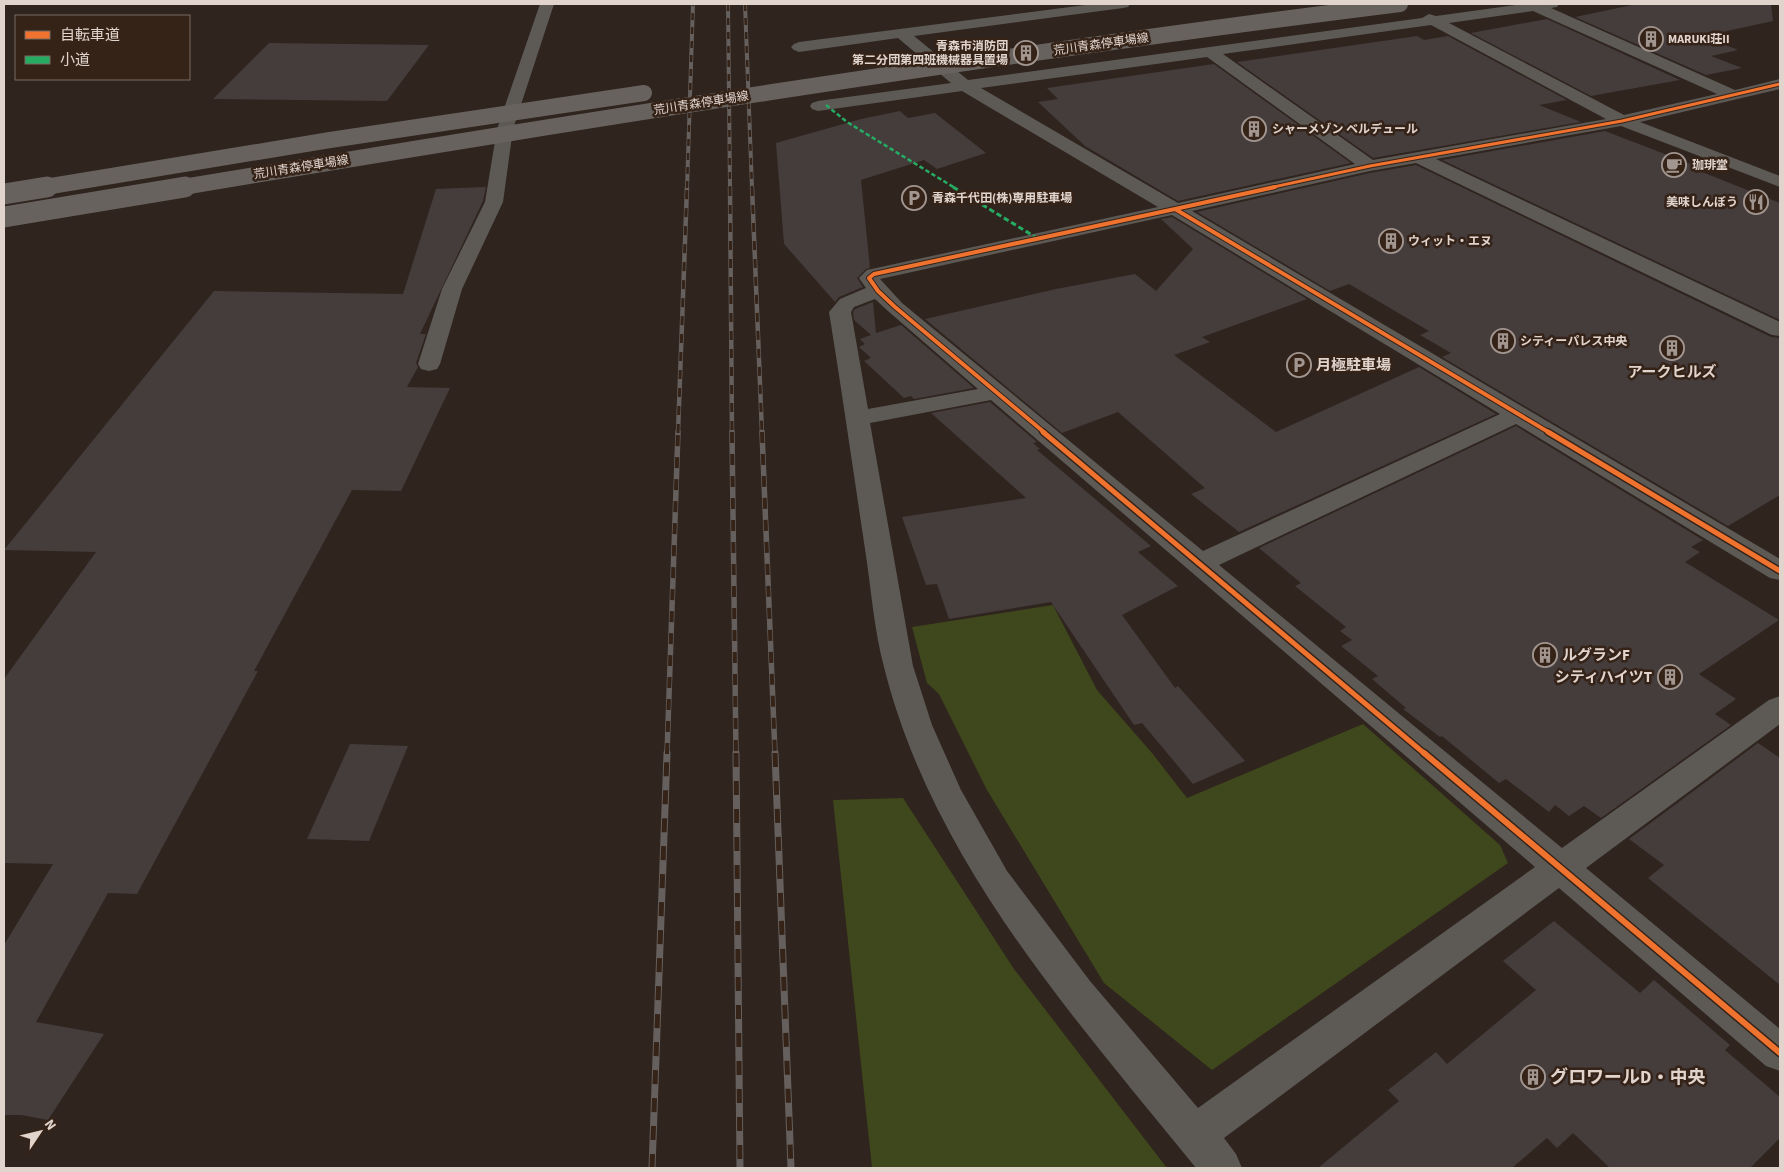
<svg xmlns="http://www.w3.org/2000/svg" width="1784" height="1172" viewBox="0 0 1784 1172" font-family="'Source Sans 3','Noto Sans JP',sans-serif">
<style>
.green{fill:#3f471c}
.building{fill:#453c3c}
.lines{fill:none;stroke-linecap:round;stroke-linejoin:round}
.minor{fill:#5d5a56;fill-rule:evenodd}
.rail-far3-casing{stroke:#65605d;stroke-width:4}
.rail-far2-casing{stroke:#65605d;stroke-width:4.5}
.rail-far1-casing{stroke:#65605d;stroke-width:5.5}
.rail-casing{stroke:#65605d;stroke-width:7}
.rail-far3{stroke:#352318;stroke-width:2.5;stroke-dasharray:7;stroke-linecap:butt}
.rail-far2{stroke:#352318;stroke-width:3;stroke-dasharray:9;stroke-linecap:butt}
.rail-far1{stroke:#352318;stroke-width:4;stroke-dasharray:11;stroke-linecap:butt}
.rail{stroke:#352318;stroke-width:5;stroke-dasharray:14;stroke-linecap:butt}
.major-bridge-far1{stroke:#67625e;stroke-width:16}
.major-bridge{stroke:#67625e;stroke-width:21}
.quiet-far1{stroke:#26ab63;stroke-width:2.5;stroke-dasharray:4.5 2.5;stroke-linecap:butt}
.quiet{stroke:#26ab63;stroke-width:3;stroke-dasharray:5.5 3;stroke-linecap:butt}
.cycleway-far3-casing{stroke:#352318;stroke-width:5}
.cycleway-far2-casing{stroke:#352318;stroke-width:6}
.cycleway-far1-casing{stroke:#352318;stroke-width:8}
.cycleway-casing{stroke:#352318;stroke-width:9}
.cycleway-far3{stroke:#ef722f;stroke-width:3}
.cycleway-far2{stroke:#ef722f;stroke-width:4}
.cycleway-far1{stroke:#ef722f;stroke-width:5}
.cycleway{stroke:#ef722f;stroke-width:6}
.labels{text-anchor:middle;stroke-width:5;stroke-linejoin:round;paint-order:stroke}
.far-poi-label{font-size:12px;font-weight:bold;fill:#e0d4cd;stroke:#352318;text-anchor:start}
.far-street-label{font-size:12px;fill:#e0d4cd;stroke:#352318}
.poi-label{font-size:15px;font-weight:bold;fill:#e0d4cd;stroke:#352318;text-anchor:start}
.near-poi-label{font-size:18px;font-weight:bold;fill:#e0d4cd;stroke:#352318;text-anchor:start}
</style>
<rect width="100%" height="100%" fill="#2f241e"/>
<path class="green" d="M1053 605 1097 690 1152 753 1187 798 1363 724 1500 845 1508 863 1212 1070 1104 983 987 790 939 694 927 683 912 627Z
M903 798 1014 969 1167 1168H872L833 800Z"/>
<path class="building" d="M1637 4H1771L1773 21 1704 36 1738 50 1711 56 1742 68 1706 75 1575 17Z
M1547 19 1680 80 1591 96 1471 33Z
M1417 36 1424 40 1448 36 1567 100 1539 105 1581 122 1373 158 1237 62Z
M269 43 429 45 387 101 213 99Z
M1214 64 1351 163 1178 201 1085 146 1038 102 1058 99 1047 88Z
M900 111 908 118 935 113 986 153 937 169 924 160 861 180 870 268 866 269 857 278 863 287 839 297 835 302 784 244 776 143 861 119Z
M1605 131 1696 166 1692 168 1780 203V320L1442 160Z
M1416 165 1771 337 1780 338V495L1728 526 1442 357 1451 353 1420 335 1429 331 1349 284 1330 291 1197 212 1370 173Z
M486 187 483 201 420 334H426L416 363 418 367 407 387 450 388 401 491 352 490 254 671H258L137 894 108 893 36 1022 104 1034 48 1120 21 1115H4V945L53 864 4 863V679L96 552 4 550 214 291 403 294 436 189Z
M1172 217 1307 299 1202 337 1210 342 1174 355 1276 432 1419 367 1496 414 1239 532 1191 494 1205 488 1118 412 1062 433 925 319 1056 289 1135 274 1156 291 1193 249 1161 219Z
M873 302 876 333 901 325 974 388 914 399 911 396 904 398 864 361 871 358 859 347 865 344 860 339 871 335 854 320 853 312 855 309Z
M990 402 1037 442 1033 443 1040 449 1037 450 1151 546 1138 552 1178 586 1122 615 1175 688 1178 686 1245 761 1193 784 1142 723 1134 725 1051 602 949 619 937 584 926 585 902 517 1026 498 931 413Z
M1516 426 1703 540 1691 547 1700 552 1685 562 1779 620 1699 674 1736 699 1715 714 1731 725 1601 818 1584 806 1569 816 1555 805 1549 812 1506 779 1499 783 1442 736 1440 737 1403 709 1406 708 1372 679 1378 676 1341 646 1352 640 1340 631 1346 627 1295 586 1301 583 1259 548Z
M1758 743 1780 758V985L1648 878 1664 865 1629 839Z
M350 744 408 746 369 841 307 839Z
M1554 921 1640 993 1654 980 1730 1045 1725 1050 1780 1097V1138L1750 1168H1610L1573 1133 1557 1148 1547 1138 1512 1168H1318L1399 1101 1388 1090 1436 1052 1447 1064 1536 990 1503 961Z"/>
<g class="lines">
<path class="minor" d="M540 4H554L513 129 503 202 462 289 440 364 437 369 429 371 421 369 418 364 442 289 485 202 497 129Z
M1093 4H1130L1128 7 1123 8 914 36 968 80 1422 18 1429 14 1436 16 1523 4H1559L1557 7 1551 8 1735 90 1780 79V89L1640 122 1780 176V187L1621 126 1436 159 1780 322V336L1772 335 1416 163 1370 171 1192 211 1780 559V580L1770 578 1516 424 1219 565 1562 848 1769 700 1780 696V724L1586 868 1780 1029V1071L1766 1066 1559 888 1224 1138 1236 1154 1242 1168H1196C1073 1016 933 862 884 667 874 630 871 587 865 549 853 469 842 392 829 312L840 299 866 288 859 278 867 270 1158 207 962 91 818 111 812 109 810 106 812 103 818 101 951 83 898 38 799 52 794 50 791 47 794 44 799 42ZM1533 11 1717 94 1624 115 1449 23ZM1431 25 1606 119 1373 160 1223 54ZM1207 57 1355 164 1178 203 981 88ZM1172 215 1500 414 1203 551 902 303 880 279ZM875 299 888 311 978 389 868 409 851 312 854 307ZM991 400 1535 867 1198 1108 1090 981 1007 871 961 790 932 725 913 666 870 423Z"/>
<defs>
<path id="rail-far3" d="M728 4 730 188
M745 4 752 188
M687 188 693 4"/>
<path id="rail-far2" d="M730 187 732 433
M752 187 762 433
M678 433 687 187"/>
<path id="rail-far1" d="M732 432 736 754
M762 432 775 754
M667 754 678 432"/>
<path id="rail" d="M736 753 740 1168
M775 753 791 1168
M652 1168 667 753"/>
</defs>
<use href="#rail-far3" class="rail-far3-casing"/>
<use href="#rail-far2" class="rail-far2-casing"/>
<use href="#rail-far1" class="rail-far1-casing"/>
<use href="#rail" class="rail-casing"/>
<use href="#rail-far3" class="rail-far3"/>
<use href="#rail-far2" class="rail-far2"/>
<use href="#rail-far1" class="rail-far1"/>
<use href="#rail" class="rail"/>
<path class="major-bridge-far1" d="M39 188 330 140 644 93
M177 188C584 120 991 55 1400 4"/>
<path class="major-bridge" d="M4 194 47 187
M4 217 185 187"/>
<path class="quiet-far1" d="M826 105 847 122 955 188"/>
<path class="quiet" d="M953 187 1037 238"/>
<defs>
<path id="cycleway-far3" d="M1269 188 1370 166 1622 121 1780 84"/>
<path id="cycleway-far2" d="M1275 187 1175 209 1550 433
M1045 433 895 307 878 291 869 278 874 274 1175 209"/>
<path id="cycleway-far1" d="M1043 432 1425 754
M1548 432 1780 571"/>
<path id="cycleway" d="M1424 753 1780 1053"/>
</defs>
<use href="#cycleway-far3" class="cycleway-far3-casing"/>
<use href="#cycleway-far2" class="cycleway-far2-casing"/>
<use href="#cycleway-far1" class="cycleway-far1-casing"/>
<use href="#cycleway" class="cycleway-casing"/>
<use href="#cycleway-far3" class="cycleway-far3"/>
<use href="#cycleway-far2" class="cycleway-far2"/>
<use href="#cycleway-far1" class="cycleway-far1"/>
<use href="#cycleway" class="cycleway"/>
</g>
<defs>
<symbol id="building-ring" viewBox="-11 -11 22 22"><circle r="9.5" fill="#352318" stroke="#a29690" stroke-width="1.5"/><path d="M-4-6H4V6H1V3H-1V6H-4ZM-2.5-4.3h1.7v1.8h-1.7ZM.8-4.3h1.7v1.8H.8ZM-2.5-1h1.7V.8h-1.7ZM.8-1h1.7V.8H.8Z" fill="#a29690"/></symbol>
<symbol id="cafe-ring" viewBox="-11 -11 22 22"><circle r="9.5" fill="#352318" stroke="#a29690" stroke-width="1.5"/><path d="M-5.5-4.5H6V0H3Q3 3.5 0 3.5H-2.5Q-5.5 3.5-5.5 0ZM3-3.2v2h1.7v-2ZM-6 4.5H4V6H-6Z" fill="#a29690"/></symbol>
<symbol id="parking-ring" viewBox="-11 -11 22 22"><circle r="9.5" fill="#352318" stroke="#a29690" stroke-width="1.5"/><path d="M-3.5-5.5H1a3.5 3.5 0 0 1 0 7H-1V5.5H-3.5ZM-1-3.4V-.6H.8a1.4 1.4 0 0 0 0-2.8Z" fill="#a29690"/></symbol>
<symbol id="restaurant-ring" viewBox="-11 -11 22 22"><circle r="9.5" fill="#352318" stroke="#a29690" stroke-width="1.5"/><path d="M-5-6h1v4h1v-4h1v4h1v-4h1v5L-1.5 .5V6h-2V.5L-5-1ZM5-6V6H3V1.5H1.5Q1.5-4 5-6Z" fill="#a29690"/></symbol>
</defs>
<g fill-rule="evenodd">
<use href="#building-ring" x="1637" y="25" width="28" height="28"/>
<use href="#building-ring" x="1012" y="39" width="28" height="28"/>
<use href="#building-ring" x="1240" y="115" width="28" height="28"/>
<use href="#cafe-ring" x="1660" y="151" width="28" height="28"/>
<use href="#parking-ring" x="900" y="184" width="28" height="28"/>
<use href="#restaurant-ring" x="1742" y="188" width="28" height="28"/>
<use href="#building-ring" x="1377" y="227" width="28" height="28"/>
<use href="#building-ring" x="1489" y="327" width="28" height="28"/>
<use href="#building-ring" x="1658" y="334" width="28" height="28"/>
<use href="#parking-ring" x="1285" y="351" width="28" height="28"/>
<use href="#building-ring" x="1531" y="641" width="28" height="28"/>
<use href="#building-ring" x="1656" y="663" width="28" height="28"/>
<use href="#building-ring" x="1519" y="1063" width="28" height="28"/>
</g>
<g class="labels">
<g class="far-poi-label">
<text x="1668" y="43">MARUKI荘II</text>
<text x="1008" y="50" text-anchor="end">青森市消防団<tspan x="1008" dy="14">第二分団第四班機械器具置場</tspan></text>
<text x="1272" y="133">シャーメゾン ベルデュール</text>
<text x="1692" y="169">珈琲堂</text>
<text x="932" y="202">青森千代田(株)専用駐車場</text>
<text x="1738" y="206" text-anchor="end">美味しんぼう</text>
<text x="1408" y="245">ウィット・エヌ</text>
<text x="1520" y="345">シティーパレス中央</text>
</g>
<g class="far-street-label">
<text transform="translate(1101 44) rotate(-8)" y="4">荒川青森停車場線</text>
<text transform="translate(701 103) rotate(-9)" y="4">荒川青森停車場線</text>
<text transform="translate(301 167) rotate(-9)" y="4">荒川青森停車場線</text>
</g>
<g class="poi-label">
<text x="1316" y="370">月極駐車場</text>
<text x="1672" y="377" text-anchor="middle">アークヒルズ</text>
<text x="1562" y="660">ルグランF</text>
<text x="1652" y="682" text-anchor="end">シティハイツT</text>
</g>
<g class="near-poi-label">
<text x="1550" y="1083">グロワールD・中央</text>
</g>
</g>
<rect width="1784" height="1172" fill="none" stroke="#e0d4cd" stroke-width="10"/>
<rect x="15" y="15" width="175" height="65" fill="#352318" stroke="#796a60"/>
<rect x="25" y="31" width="25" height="8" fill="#ef722f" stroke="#796a60"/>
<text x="60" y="40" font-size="15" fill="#e0d4cd">自転車道</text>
<rect x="25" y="56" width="25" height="8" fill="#26ab63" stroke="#796a60"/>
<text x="60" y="65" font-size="15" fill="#e0d4cd">小道</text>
<g transform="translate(40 1132) rotate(55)" stroke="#352318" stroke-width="4" paint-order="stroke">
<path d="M0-4L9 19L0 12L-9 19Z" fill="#e0d4cd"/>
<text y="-8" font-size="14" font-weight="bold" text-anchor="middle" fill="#e0d4cd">N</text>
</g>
</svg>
